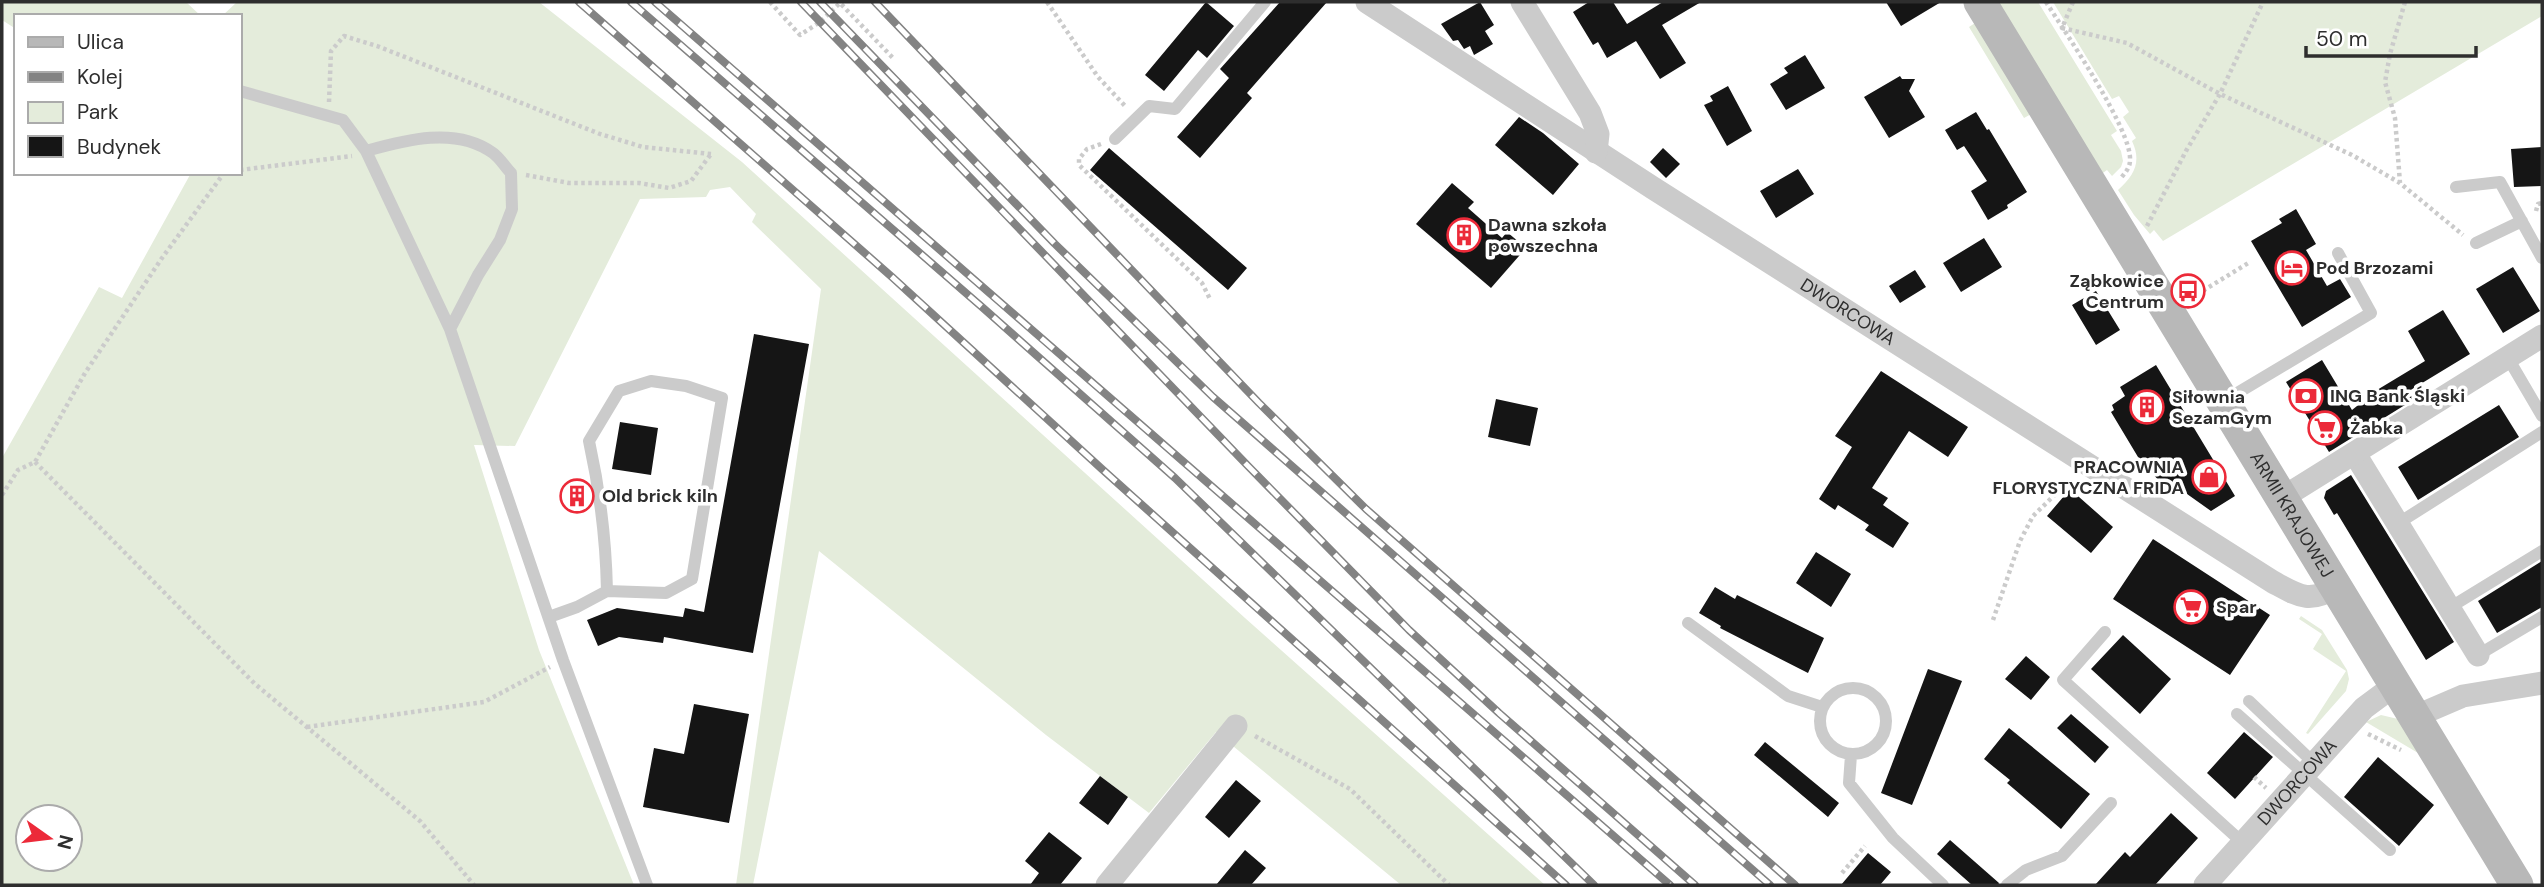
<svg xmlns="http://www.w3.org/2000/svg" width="2544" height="887" viewBox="0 0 2544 887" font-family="'DM Sans',sans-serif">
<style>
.green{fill:#e4ecdb;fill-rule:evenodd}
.building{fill:#151515}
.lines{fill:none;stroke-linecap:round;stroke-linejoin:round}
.path{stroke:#cbcbcb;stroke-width:4.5;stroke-dasharray:3.5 3.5;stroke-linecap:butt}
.lane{stroke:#cbcbcb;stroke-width:12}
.street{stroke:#cbcbcb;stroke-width:23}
.secondary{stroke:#b8b8b8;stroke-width:33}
.rail-casing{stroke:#838383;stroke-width:8}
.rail{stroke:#fff;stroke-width:5;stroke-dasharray:16;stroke-linecap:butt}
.labels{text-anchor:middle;stroke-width:7;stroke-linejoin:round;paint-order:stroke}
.poi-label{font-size:18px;font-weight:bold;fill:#2e2e2e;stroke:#fff;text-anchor:start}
.street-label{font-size:18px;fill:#2e2e2e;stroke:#fff}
</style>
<rect width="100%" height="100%" fill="#fff"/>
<path class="green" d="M2 2H186L201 16H16V29L2 20Z
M237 2H539L742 162 1245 618 1545 885H1401L1216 732 1149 813 1046 735 819 551 753 885H736L821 289 752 222 756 214 730 187 710 190 706 197 640 199 515 446 474 445 539 650 634 885H2V458L99 287 122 298 191 173H240V16H222ZM28 817H70V859H28Z
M1994 2H2038L2117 131 2111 135 2121 151 2123 161 2121 167 2112 176 2107 170 2100 175Z
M2053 2H2542V16L2163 241 2154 230 2150 234 2134 215 2118 190C2134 176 2142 162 2132 141L2136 138 2123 117 2129 112 2119 96 2112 99Z
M1978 21 2033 113 2024 118 1969 27Z
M2301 616 2322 630 2347 670 2349 679 2346 691 2308 734 2306 733 2346 671 2313 649 2322 634 2299 619Z
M2381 715 2398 719 2418 753 2366 722Z"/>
<path class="building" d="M1206 2 1234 26 1207 58 1198 50 1164 91 1145 75Z
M1280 2H1327L1247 93 1252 98 1200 158 1177 137 1229 78 1220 69Z
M1480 2 1494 25 1485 31 1493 44 1474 55 1470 46 1464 49 1458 40 1453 41 1441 24Z
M1589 2H1613L1627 24 1663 2H1701L1662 25 1686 63 1660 79 1636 41 1607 58 1598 42 1593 45 1573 12Z
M1886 2H1941L1901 26Z
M1805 55 1825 88 1786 110 1770 84 1788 73 1784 68Z
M1900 76 1902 79H1915L1909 91 1925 117 1889 138 1864 97Z
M1728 86 1752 131 1727 146 1704 105 1713 101 1710 96Z
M1976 112 1987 130 1989 129 2027 192 2007 205 2008 208 1988 220 1971 191 1987 181 1964 146 1957 150 1945 130Z
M1519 117 1543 133 1579 164 1553 195 1495 145Z
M2542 147V186L2514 187 2511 149Z
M1109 148 1247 268 1228 290 1090 170Z
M1663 148 1680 164 1666 178 1650 162Z
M1798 169 1814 194 1776 218 1760 191Z
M1452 183 1474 202 1468 208 1502 238 1507 232 1526 248 1491 288 1416 224Z
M2296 209 2316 244 2306 250 2327 286 2340 279 2351 297 2302 327 2251 241 2282 223 2279 219Z
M1984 238 2002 267 1961 292 1943 263Z
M2513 267 2540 311 2503 333 2476 289Z
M1915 270 1926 287 1900 303 1889 286Z
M2096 291 2120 330 2096 345 2072 305Z
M2443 310 2470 354 2409 391 2413 400 2329 452 2286 382 2322 360 2352 410 2377 390 2425 361 2408 331Z
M754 334 809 344 753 653 664 637 663 643 619 637 598 646 587 620 617 608 683 617 685 608 704 612Z
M2156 365 2235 496 2211 511 2180 489 2176 491 2160 482 2138 457 2111 412 2114 410 2112 405 2125 396 2120 387Z
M1881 371 1968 427 1948 457 1909 431 1872 488 1888 498 1883 505 1909 523 1893 548 1865 530 1869 525 1838 505 1835 510 1819 499 1852 447 1835 436Z
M1496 399 1538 408 1530 446 1488 437Z
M2499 405 2519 437 2418 500 2398 467Z
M620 422 658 428 651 475 612 469Z
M2351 475 2454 642 2426 660 2337 513 2334 515 2324 498 2326 491Z
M577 479 589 487 590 497V504L576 511 563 503V487Z
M2070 489 2113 527 2091 553 2047 516Z
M2153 539 2270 615 2230 675 2113 599Z
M1816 552 1851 574 1831 607 1796 583Z
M2542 561V607L2497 633 2478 601Z
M1715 587 1735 599 1737 595 1824 638 1808 673 1720 628 1721 626 1699 613Z
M2123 635 2171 679 2140 714 2091 669Z
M2026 656 2050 677 2031 700 2005 679Z
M1928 669 1962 681 1912 805 1881 793Z
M694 704 749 714 729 823 643 807 654 748 684 754Z
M2071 714 2109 747 2095 763 2057 728Z
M2009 728 2090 794 2061 829 2007 783 2010 780 1984 759Z
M2244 732 2273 757 2235 799 2207 773Z
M1765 742 1839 803 1828 817 1754 755Z
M2378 757 2434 805 2399 846 2344 797Z
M1100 776 1128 797 1108 825 1079 803Z
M1236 780 1261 801 1229 838 1205 817Z
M2171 813 2198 838 2155 885H2095L2125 852 2130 857Z
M1049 832 1082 858 1060 885H1030L1039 873 1025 861Z
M1950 840 1999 883 1998 885H1972L1937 854Z
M1245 850 1266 868 1251 885H1216Z
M1868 853 1891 872 1880 885H1841Z"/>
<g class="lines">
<path class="path" d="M770 2 800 35 820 22 840 3 893 58
M1047 2 1098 77 1126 107
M2046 2C2065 32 2132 130 2130 160 2130 168 2125 173 2120 179
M2073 2 2062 28 2127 43 2220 94 2352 155 2400 183
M2405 2 2390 54 2385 82 2395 118 2400 183 2463 235
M329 102 331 51 344 36 377 46 600 134 643 147 711 154
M1101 144 1087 149 1079 159V165L1202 283 1210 299
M240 170 352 156
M526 175 569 183H639L669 188 691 181 711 154
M2536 211 2538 204 2542 203
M2147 226 2186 151 2220 94 2263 2
M2191 298 2250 262
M35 462 255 684 420 821 474 885
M2 495 18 470 35 462 85 373 162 258 224 173
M1993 620 2020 541 2033 516 2068 482 2075 483
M307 727 484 702 550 667
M2368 734 2401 750
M1255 736 1350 789 1449 885
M2254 777 2266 788
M1842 873 1865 846"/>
<path class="lane" d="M240 91 343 120 366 151 450 329 563 660 647 885
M1115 139 1149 106 1175 109 1265 2
M366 151C405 140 456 126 493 153 500 158 505 167 511 173L512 209 500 240 478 275 450 329
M2456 187 2500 182 2542 258
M2476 243 2522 221
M2508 358 2542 416
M2224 401 2371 313 2338 253
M2397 524 2542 432
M2449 608 2542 551
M549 617 577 607 607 591 666 593 692 579 722 398 686 386 651 381 619 391 589 441C600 491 606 540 607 591
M1688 623 1788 696 1822 707
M2105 632 2063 680 2243 843
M2478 655 2542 617
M1820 721a33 33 0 1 1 66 0a33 33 0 1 1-66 0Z
M2249 701 2314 763
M2237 714 2390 850
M1851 755 1849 783 1893 838 1943 885
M2007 885 2026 870 2062 856 2111 803"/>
<g class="street">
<path id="s1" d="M1367 2 1653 188 2273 582C2299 596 2309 604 2336 587"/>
<path d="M1522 2 1590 113 1598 134 1596 152"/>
<path d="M2355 454 2478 655"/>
<path d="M2282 498 2542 336"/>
<path d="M2414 717 2463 696 2542 683"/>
<path d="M1107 885 1236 726"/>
<path id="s2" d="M2205 885 2364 708 2395 685"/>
</g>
<path class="secondary" id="s3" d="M1980 2 2517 885"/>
<defs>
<path id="rail" d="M579 2 892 277 1103 470 1566 885
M631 2 982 307 1175 478 1594 885
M655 2 1670 885
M801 2 1249 467 1409 630 1499 713 1695 885
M820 2 1055 244 1213 397 1770 885
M875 2 1259 403 1366 509 1795 885"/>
</defs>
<use href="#rail" class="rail-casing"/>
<use href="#rail" class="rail"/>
</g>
<defs>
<symbol id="building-ring" viewBox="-11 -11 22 22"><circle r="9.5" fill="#fff" stroke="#ec2a39" stroke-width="1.5"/><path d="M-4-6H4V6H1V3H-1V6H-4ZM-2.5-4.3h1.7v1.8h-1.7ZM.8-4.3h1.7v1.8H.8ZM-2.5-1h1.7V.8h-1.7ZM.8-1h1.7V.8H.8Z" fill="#ec2a39"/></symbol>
<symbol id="hotel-ring" viewBox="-11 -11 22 22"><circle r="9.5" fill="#fff" stroke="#ec2a39" stroke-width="1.5"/><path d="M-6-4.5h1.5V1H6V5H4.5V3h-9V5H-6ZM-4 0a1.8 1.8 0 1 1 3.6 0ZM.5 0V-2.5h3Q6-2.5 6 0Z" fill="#ec2a39"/></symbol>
<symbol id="bus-ring" viewBox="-11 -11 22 22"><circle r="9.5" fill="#fff" stroke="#ec2a39" stroke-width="1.5"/><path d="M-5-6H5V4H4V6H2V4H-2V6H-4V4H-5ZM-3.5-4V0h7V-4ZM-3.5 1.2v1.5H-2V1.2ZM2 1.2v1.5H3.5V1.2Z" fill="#ec2a39"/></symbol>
<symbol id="bank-ring" viewBox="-11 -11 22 22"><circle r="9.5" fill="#fff" stroke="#ec2a39" stroke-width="1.5"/><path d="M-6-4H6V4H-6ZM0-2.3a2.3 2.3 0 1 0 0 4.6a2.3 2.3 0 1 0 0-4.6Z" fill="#ec2a39"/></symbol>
<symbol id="supermarket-ring" viewBox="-11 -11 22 22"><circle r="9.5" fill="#fff" stroke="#ec2a39" stroke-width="1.5"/><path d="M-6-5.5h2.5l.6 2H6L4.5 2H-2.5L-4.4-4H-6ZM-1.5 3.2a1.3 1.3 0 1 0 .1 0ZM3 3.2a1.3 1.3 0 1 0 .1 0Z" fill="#ec2a39"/></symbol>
<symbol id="shop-ring" viewBox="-11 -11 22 22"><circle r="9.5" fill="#fff" stroke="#ec2a39" stroke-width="1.5"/><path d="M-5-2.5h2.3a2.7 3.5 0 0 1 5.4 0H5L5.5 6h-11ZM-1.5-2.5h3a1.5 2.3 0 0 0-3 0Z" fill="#ec2a39"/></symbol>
</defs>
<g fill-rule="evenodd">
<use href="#building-ring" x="1445" y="216" width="38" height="38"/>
<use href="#hotel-ring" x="2273" y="249" width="38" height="38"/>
<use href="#bus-ring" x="2169" y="272" width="38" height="38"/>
<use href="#bank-ring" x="2287" y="377" width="38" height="38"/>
<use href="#building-ring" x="2128" y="388" width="38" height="38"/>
<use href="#supermarket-ring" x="2306" y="409" width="38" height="38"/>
<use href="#shop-ring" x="2190" y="458" width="38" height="38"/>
<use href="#building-ring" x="558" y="477" width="38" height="38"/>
<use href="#supermarket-ring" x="2172" y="588" width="38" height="38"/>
</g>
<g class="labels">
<g class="poi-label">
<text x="1488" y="231">Dawna szkoła<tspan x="1488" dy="21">powszechna</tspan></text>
<text x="2316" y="274">Pod Brzozami</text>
<text x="2164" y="287" text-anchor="end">Ząbkowice<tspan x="2164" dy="21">Centrum</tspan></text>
<text x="2330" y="402">ING Bank Śląski</text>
<text x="2172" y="403">Siłownia<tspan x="2172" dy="21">SezamGym</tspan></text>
<text x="2350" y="434">Żabka</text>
<text x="2184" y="473" text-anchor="end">PRACOWNIA<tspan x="2184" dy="21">FLORYSTYCZNA FRIDA</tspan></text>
<text x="602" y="502">Old brick kiln</text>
<text x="2216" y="613">Spar</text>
</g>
<g class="street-label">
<text dy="6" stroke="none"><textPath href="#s1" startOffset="572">DWORCOWA</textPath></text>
<text dy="6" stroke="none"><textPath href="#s3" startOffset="600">ARMII KRAJOWEJ</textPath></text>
<text dy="6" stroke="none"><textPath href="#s2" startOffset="138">DWORCOWA</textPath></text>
</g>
</g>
<rect width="2544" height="887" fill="none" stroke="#2e2e2e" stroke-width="7"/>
<rect x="14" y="14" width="228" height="161" fill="#ffffff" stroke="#ababab" stroke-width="2"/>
<rect x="28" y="37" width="35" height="10" fill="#b8b8b8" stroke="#ababab" stroke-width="2"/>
<text x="77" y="49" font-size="21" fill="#2e2e2e">Ulica</text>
<rect x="28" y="72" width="35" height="10" fill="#838383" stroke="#ababab" stroke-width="2"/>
<text x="77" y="84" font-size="21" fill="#2e2e2e">Kolej</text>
<rect x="28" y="102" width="35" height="21" fill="#e4ecdb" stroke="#ababab" stroke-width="2"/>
<text x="77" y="119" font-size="21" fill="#2e2e2e">Park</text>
<rect x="28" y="136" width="35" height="21" fill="#151515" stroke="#ababab" stroke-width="2"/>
<text x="77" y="154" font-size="21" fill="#2e2e2e">Budynek</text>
<g transform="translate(49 838) rotate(104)"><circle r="33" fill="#ffffff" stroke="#ababab" stroke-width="2"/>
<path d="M0-5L12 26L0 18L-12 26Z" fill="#ec2a39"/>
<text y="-10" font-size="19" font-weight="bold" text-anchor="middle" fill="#2e2e2e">N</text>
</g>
<path d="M2306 46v10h170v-10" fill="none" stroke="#2e2e2e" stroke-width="3.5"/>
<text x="2316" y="46" font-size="21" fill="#2e2e2e" stroke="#ffffff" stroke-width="5" paint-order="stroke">50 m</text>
</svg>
